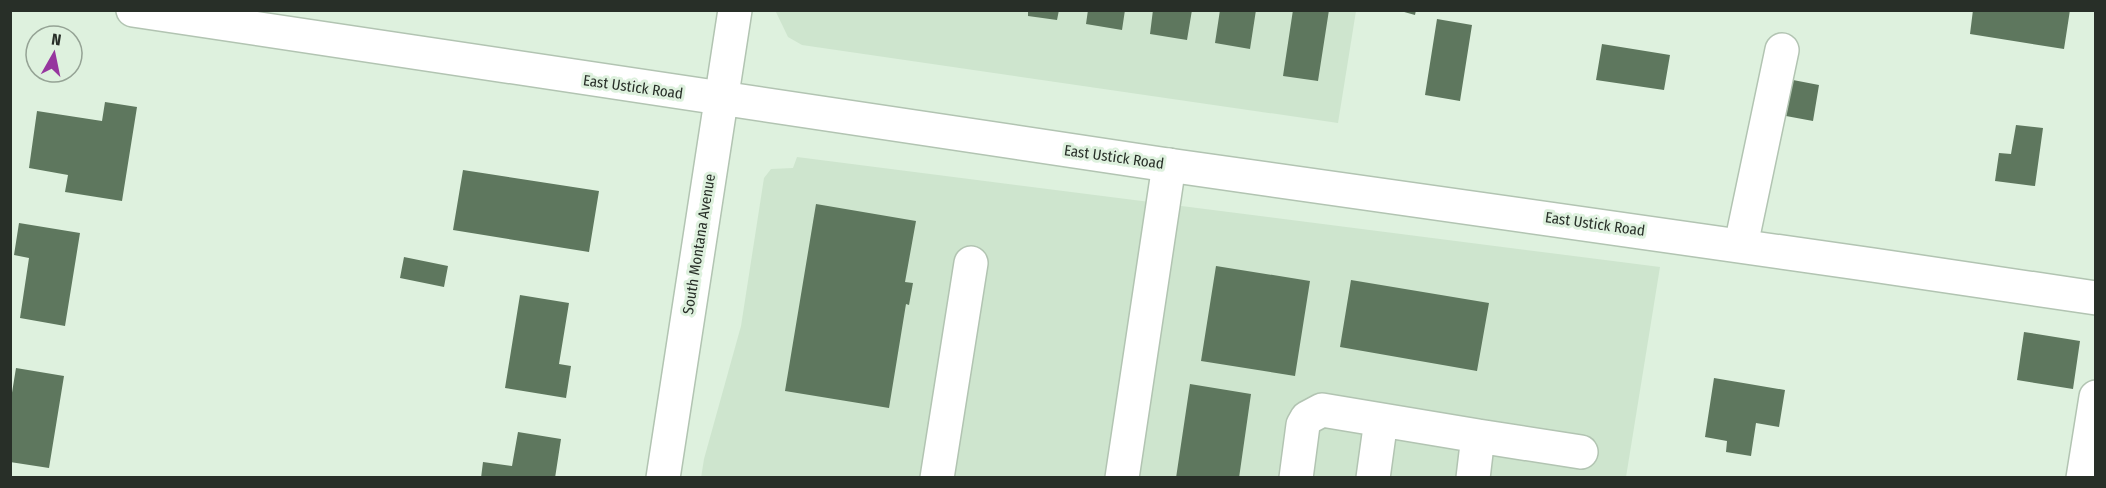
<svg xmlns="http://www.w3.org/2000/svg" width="2106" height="488" viewBox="0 0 2106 488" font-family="'Fira Sans Condensed',sans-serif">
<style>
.built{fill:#cee5ce}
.building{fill:#5e775e}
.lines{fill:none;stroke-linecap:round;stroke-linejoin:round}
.minor-casing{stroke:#b2c4b2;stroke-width:36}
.major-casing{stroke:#b2c4b2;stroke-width:36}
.minor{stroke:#fff;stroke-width:33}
.major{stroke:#fff;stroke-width:33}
.labels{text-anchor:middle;stroke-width:6;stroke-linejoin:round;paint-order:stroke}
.street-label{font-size:15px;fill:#282f28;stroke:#def1de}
</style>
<rect width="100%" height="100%" fill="#def1de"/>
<path class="built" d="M775 10 1356 11 1338 123 802 45 788 37Z
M797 157 1660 267 1626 477 701 478 704 459 741 326 764 178 771 169 793 168Z"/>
<path class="building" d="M1028 10H1059L1057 20 1028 16Z
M1088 10H1125L1122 30 1086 24Z
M1153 10H1192L1187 40 1150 34Z
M1220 10H1256L1250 49 1215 43Z
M1293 10H1329L1318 81 1283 76Z
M1397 10H1416L1415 15Z
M1973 10H2070L2064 49 1970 34Z
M1437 19 1472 25 1460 101 1425 95Z
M1602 44 1670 55 1664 90 1596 80Z
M1793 80 1819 85 1813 121 1786 116Z
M105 102 137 107 122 201 65 192 68 175 29 168 37 111 102 121Z
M2016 125 2043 128 2035 186 1995 181 1999 153 2011 154Z
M463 170 599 191 589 252 453 230Z
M816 204 916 221 905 282 913 283 909 305 906 304 889 408 785 391Z
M19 223 80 233 65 326 20 318 29 258 14 255Z
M404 257 448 266 444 287 400 278Z
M1216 266 1310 281 1295 376 1201 361Z
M1351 280 1489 303 1477 371 1340 347Z
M520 295 569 303 559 364 571 366 566 398 505 388Z
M2024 332 2080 341 2073 389 2017 380Z
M16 368 64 376 49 468 10 462V405Z
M1714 378 1785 390 1779 427 1756 423 1751 456 1726 452 1727 441 1705 437Z
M1190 384 1251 394 1239 478H1176Z
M518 432 561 439 555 478H481L483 462 512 466Z"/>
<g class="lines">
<defs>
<path id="minor" d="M1741 245 1782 50
M1478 436 1581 452
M663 478 735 10
M937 478 971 263
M1122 478 1169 165
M1296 478 1303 425 1307 418 1322 410 1478 436 1473 478
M1373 478 1381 420
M2083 478 2096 397"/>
<path id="major" d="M133 10C478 63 823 116 1168 165 1477 210 1787 251 2096 298"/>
</defs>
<use href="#minor" class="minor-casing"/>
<use href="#major" class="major-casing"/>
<use href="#minor" class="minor"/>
<use href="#major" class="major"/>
</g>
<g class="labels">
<g class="street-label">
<text transform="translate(633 87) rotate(8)" y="5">East Ustick Road</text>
<text transform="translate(1114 157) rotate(8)" y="5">East Ustick Road</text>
<text transform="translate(1595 224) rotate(8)" y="5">East Ustick Road</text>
<text transform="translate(699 244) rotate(-81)" y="5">South Montana Avenue</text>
</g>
</g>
<rect width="2106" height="488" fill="none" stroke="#282f28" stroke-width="24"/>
<g transform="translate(54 54) rotate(9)"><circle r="28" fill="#def1de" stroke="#95a395" stroke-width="1.5"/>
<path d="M0-4.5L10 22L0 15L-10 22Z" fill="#96369e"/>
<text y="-9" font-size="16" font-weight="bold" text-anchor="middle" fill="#282f28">N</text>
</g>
</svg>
